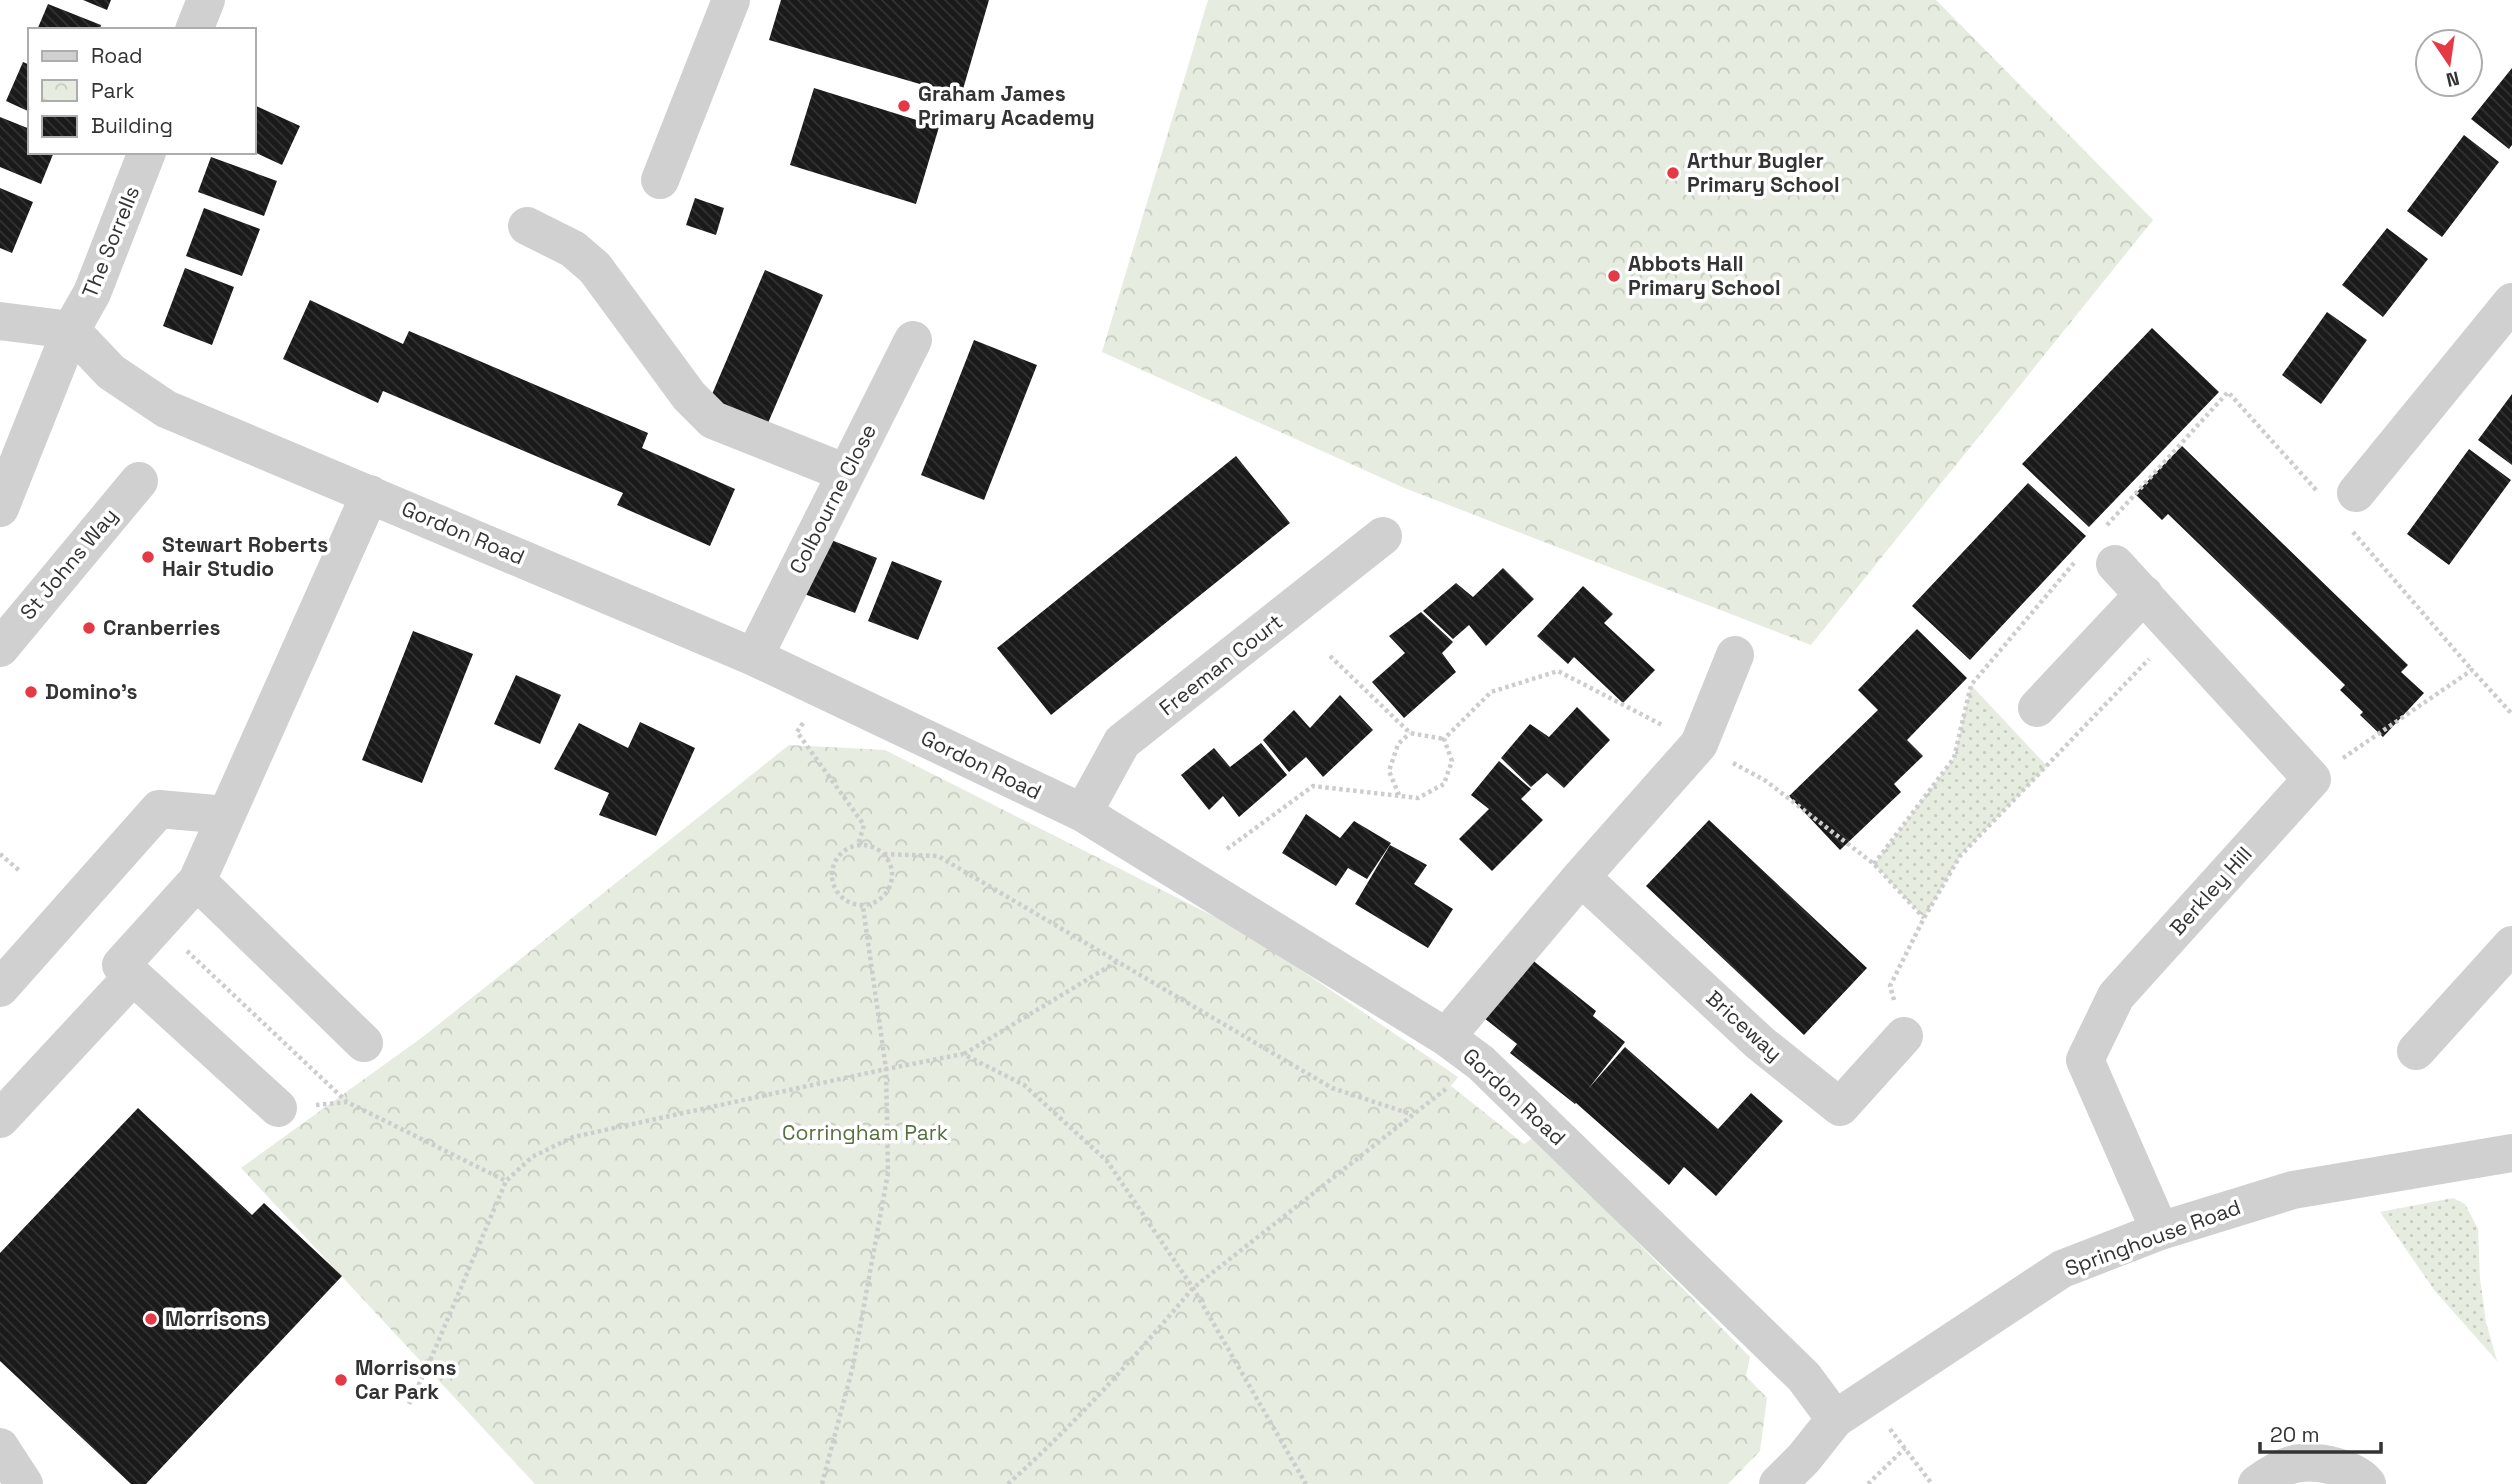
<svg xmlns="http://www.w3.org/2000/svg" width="2512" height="1484" viewBox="0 0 2512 1484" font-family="'Space Grotesk',sans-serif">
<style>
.grass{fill:url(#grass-dots)}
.park{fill:url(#park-crowns)}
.building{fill:url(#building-back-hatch)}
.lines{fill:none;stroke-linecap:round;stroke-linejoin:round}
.path{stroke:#cdcdcd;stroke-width:4.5;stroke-dasharray:3.5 3.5;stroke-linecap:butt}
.minor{stroke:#d0d0d0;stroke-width:38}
.poi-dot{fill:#e63946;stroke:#fff;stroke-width:2.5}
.labels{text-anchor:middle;stroke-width:7;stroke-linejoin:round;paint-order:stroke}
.poi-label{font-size:21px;font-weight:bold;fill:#333;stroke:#fff;text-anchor:start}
.street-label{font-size:21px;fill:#333;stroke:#fff}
.park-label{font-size:21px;fill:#56703f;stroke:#fff}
</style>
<defs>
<pattern id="grass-dots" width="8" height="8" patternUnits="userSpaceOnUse" patternTransform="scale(1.75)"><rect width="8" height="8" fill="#e6ecdf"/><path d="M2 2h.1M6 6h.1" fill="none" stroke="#c6cbc0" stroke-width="1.8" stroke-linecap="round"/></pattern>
<pattern id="park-crowns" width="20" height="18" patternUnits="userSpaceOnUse" patternTransform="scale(1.75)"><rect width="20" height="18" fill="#e6ecdf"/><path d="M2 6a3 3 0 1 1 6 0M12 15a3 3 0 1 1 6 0" fill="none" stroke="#c6cbc0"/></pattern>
<pattern id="building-back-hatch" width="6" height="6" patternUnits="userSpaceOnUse" patternTransform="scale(1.75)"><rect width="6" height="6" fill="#1a1a1a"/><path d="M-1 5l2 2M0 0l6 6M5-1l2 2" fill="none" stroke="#333"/></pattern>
</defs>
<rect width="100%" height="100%" fill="#fff"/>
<path class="grass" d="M1971 685 2047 766 1960 856 1924 918 1874 864 1954 758Z
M2453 1198 2465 1204 2478 1229 2480 1279 2486 1322 2497 1361 2435 1291 2380 1212Z"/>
<path class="park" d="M1208 0H1936L2153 220 1811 645 1402 487 1102 352Z
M789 745 885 750 1247 933 1458 1077 1451 1086 1524 1144 1534 1137 1750 1357 1746 1376 1767 1398 1760 1451 1728 1484H535L241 1168 424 1036Z"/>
<path class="building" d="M83 0H111L107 10Z
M781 0H989L961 96 769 40Z
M48 4 101 25 100 30H37Z
M23 62 30 65V112L6 101Z
M2512 68V145L2509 149 2471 119Z
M814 88 939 127 916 204 790 165Z
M254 105 300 126 282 165 254 152Z
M0 117 30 129V152H54L41 184 0 167Z
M2464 135 2499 162 2442 237 2407 211Z
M211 157 277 181 264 216 198 192Z
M0 188 33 202 12 253 0 248Z
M695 198 724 208 716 235 686 225Z
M204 208 260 229 242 276 186 256Z
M2387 228 2428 259 2383 317 2342 285Z
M185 268 234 287 212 345 163 326Z
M765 270 823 295 765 430 707 406Z
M310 300 403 344 409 331 648 433 642 448 735 489 710 546 617 505 623 493 383 391 378 403 283 359Z
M2327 312 2367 340 2321 404 2282 375Z
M2152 328 2219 392 2089 527 2022 464Z
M974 340 1037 365 984 500 921 475Z
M2512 394V465L2478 440Z
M2182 446 2408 665 2401 672 2424 693 2383 737 2360 715 2363 712 2340 690 2345 685 2168 514 2162 520 2135 494Z
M2469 449 2511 480 2449 565 2407 534Z
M1236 456 1290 523 1051 715 997 648Z
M2028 483 2086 536 1970 660 1912 606Z
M821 536 877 558 855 613 799 592Z
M892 561 942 581 918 640 868 621Z
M1503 568 1534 599 1486 646 1469 625 1453 639 1423 611 1456 583 1473 597Z
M1583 586 1613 614 1604 623 1655 670 1623 703 1574 657 1568 664 1537 636Z
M1421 612 1453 642 1442 653 1456 672 1404 718 1372 682 1405 653 1389 636Z
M1917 629 1967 678 1907 740 1923 756 1894 784 1901 792 1840 850 1789 796 1878 710 1858 690Z
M413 631 473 654 422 783 362 760Z
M516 675 561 695 540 744 494 724Z
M1340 695 1373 730 1323 777 1306 757 1289 772 1263 740 1294 710 1310 728Z
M1577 707 1610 740 1564 788 1547 773 1531 787 1501 758 1530 724 1549 737Z
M640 722 695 748 656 836 599 815 609 793 554 769 579 723 628 748Z
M1261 743 1287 775 1239 817 1223 796 1209 810 1181 775 1214 748 1230 767Z
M1499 761 1531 789 1521 799 1543 820 1492 871 1459 839 1489 809 1471 795Z
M1306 814 1340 838 1354 821 1391 843 1367 879 1348 868 1336 886 1282 853Z
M1709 820 1867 968 1804 1035 1646 886Z
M1390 845 1427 865 1414 884 1453 909 1428 948 1355 904Z
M1531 959 1596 1011 1593 1016 1625 1042 1588 1089 1625 1047 1718 1129 1751 1093 1783 1121 1716 1196 1684 1167 1669 1185 1576 1103 1575 1104 1510 1053 1517 1044 1484 1018Z
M138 1108 252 1215 264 1203 342 1276 146 1484H131L0 1361V1253Z"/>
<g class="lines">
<path class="path" d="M2107 525 2228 392 2317 491
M2353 532 2472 670
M1330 656 1410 733 1444 739
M803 723 797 732 864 825 858 845
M2343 758 2472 670 2512 714
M1733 763 1766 781 1874 864 1924 918
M1399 795 1389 771 1398 744 1410 733
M832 875a30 30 0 1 1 60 0a30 30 0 1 1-60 0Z
M1227 849 1313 786 1418 798 1444 784 1452 761 1444 739 1491 692 1558 671 1664 726
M0 854 21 872
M884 854 938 856 1332 1088 1411 1114
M1874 864 1954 758 1971 685 2074 563
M187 951 346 1101
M1894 1000 1890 986 1924 918 1960 856 2149 659
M964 1054 1118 961
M316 1105 347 1102 506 1181 532 1157 573 1137 886 1069 963 1054 1024 1085 1107 1161 1193 1288 1306 1484
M409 1404 427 1368 506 1181
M1890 1429 1932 1484
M822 1484 853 1366 888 1173 886 1069 863 907
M1008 1484C1075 1424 1135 1357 1193 1288L1447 1088
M1868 1484 1905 1448"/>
<path class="minor" d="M194 30 206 0
M660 180 731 0
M527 226 573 249 595 268 689 396 713 420 846 473
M0 321 71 330 111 372 166 409 754 657 1083 813 1446 1037 1481 1063 1804 1377 1835 1419
M2356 493 2512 302
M0 508 71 330 92 293 147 152
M2115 564 2312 779 2116 996 2085 1060 2160 1231
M0 648 139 481
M754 657 913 340
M2037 708 2144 594
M1083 813 1122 742 1383 536
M1581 877 1760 1043 1840 1107 1904 1036
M197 881 364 1043
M0 988 159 809 226 815
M1446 1037 1581 877 1699 744 1735 655
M2416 1051 2512 945
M278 1108 121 965 197 881 370 494
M0 1119 133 976
M0 1447 24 1484
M1778 1484 1804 1458 1835 1419 2062 1269 2160 1231 2293 1190 2512 1153
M2257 1484C2269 1475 2286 1464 2301 1463 2320 1461 2355 1468 2367 1484"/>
</g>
<g class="poi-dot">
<circle cx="904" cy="106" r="7"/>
<circle cx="1673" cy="173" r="7"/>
<circle cx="1614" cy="276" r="7"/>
<circle cx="148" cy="557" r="7"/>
<circle cx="89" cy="628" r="7"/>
<circle cx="31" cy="692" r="7"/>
<circle cx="151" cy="1319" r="7"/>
<circle cx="341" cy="1380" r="7"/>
</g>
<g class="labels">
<g class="poi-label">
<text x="918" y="101">Graham James<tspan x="918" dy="24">Primary Academy</tspan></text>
<text x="1687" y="168">Arthur Bugler<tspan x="1687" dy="24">Primary School</tspan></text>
<text x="1628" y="271">Abbots Hall<tspan x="1628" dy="24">Primary School</tspan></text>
<text x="162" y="552">Stewart Roberts<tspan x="162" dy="24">Hair Studio</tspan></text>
<text x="103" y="635">Cranberries</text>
<text x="45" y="699">Domino's</text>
<text x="165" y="1326">Morrisons</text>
<text x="355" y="1375">Morrisons<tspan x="355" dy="24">Car Park</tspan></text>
</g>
<g class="street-label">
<text transform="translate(111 242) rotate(-68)" y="7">The Sorrells</text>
<text transform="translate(833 499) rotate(-63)" y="7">Colbourne Close</text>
<text transform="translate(463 533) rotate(23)" y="7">Gordon Road</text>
<text transform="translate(69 564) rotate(-50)" y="7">St Johns Way</text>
<text transform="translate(1221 665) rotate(-38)" y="7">Freeman Court</text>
<text transform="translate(981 765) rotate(26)" y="7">Gordon Road</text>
<text transform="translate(2211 891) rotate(-48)" y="7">Berkley Hill</text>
<text transform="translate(1744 1026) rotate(42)" y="7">Briceway</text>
<text transform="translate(1514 1097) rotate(43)" y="7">Gordon Road</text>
<text transform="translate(2153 1238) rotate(-20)" y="7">Springhouse Road</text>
</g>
<g class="park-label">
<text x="865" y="1140">Corringham Park</text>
</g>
</g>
<rect x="28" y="28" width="228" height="126" fill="#ffffff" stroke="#adadad" stroke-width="2"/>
<rect x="42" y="51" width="35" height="10" fill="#d0d0d0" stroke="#adadad" stroke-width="2"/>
<text x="91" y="63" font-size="21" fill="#333333">Road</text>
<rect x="42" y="80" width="35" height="21" fill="url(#park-crowns)" stroke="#adadad" stroke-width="2"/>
<text x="91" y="98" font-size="21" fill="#333333">Park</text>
<rect x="42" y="116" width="35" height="21" fill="url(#building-back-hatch)" stroke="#adadad" stroke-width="2"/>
<text x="91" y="133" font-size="21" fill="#333333">Building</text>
<g transform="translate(2449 63) rotate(167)"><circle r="33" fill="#ffffff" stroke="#adadad" stroke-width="2"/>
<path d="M0-5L12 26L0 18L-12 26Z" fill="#e63946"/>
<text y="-10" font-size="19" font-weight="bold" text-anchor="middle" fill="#333333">N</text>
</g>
<path d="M2260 1442v10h121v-10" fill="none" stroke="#333333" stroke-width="3.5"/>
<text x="2270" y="1442" font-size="21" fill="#333333" stroke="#ffffff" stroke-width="5" paint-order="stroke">20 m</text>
</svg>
